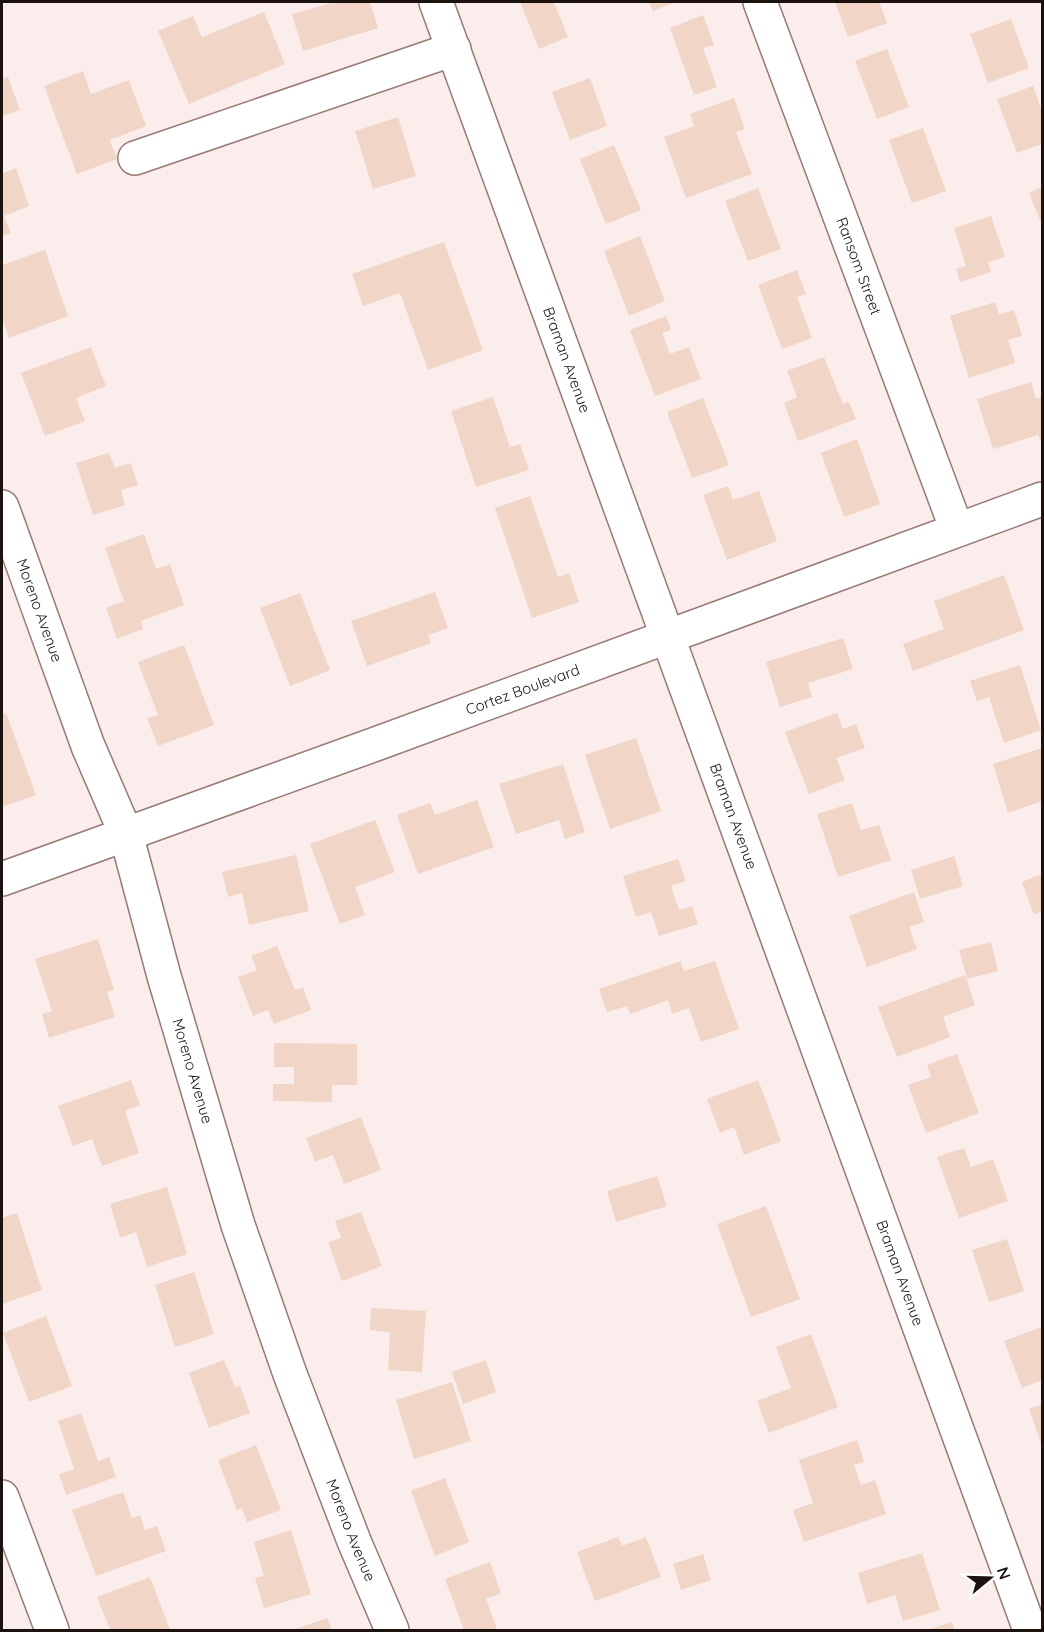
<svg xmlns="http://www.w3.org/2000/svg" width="1044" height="1632" viewBox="0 0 1044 1632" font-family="Quicksand,sans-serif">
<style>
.building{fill:#f1d5c7}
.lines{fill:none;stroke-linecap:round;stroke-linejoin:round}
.minor-casing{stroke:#967a75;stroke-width:36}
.minor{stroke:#fff;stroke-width:33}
.labels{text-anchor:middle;stroke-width:5;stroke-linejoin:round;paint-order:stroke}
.street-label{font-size:15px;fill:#1c1210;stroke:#fff}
</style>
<rect width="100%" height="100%" fill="#faedeb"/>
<path class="building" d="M335 2H370L378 28 303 51 292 14Z
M520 2H554L568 37 539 49Z
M649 2H676L653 11Z
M835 2H879L887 23 848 37Z
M264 12 285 64 189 104 158 31 193 16 202 37Z
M703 15 714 45 703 48 717 87 694 95 670 28Z
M1011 19 1029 68 988 83 970 34Z
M887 49 909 107 877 119 855 61Z
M83 71 91 94 129 80 146 126 110 140 117 159 77 174 44 86Z
M8 77 20 110 2 116V79Z
M590 78 607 126 570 140 552 92Z
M1033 86 1042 111V144L1017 153 997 99Z
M734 98 745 129 736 132 752 174 686 198 664 137 694 126 690 114Z
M398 117 416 176 373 189 355 131Z
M923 128 946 191 912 203 889 140Z
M614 145 641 210 606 224 580 159Z
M16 168 29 206 4 216 11 233 2 236V174Z
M1042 187V225L1029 193Z
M758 188 781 249 748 261 725 201Z
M991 216 1005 257 988 262 991 272 960 282 956 269 966 266 954 228Z
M640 236 665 301 629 316 604 251Z
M444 242 483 350 428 370 400 293 363 306 352 274Z
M45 250 68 316 9 338 2 318V265Z
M797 270 806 294 797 297 812 338 782 349 758 285Z
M995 302 999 315 1014 310 1022 336 1008 340 1015 363 969 378 950 316Z
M666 316 671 330 662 333 670 354 689 347 701 379 655 396 630 330Z
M91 347 106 386 76 398 85 421 45 436 21 373Z
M824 357 843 404 849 402 856 419 798 441 784 403 797 397 787 371Z
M1031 382 1036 399 1042 397V439L1040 440 1038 435 993 449 977 399Z
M493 397 510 447 520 444 529 470 476 487 451 411Z
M703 398 729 465 692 478 667 412Z
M857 439 880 504 844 517 821 453Z
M109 453 115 468 131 463 138 485 121 490 125 505 93 515 76 463Z
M728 486 733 500 759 491 777 541 727 560 703 495Z
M530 496 558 577 569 573 579 602 532 618 495 508Z
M144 534 156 569 170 564 184 605 141 621 143 629 117 639 106 608 124 601 105 548Z
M1004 575 1024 630 913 671 903 644 944 629 934 601Z
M435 592 448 628 428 635 431 643 367 666 351 621Z
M300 593 330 670 290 686 260 608Z
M843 638 853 669 808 683 812 697 780 707 766 662Z
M184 645 214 725 158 746 147 718 158 715 138 662Z
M1020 665 1041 730 1004 743 989 697 977 701 970 681Z
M6 713 36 795 2 807V715Z
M837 713 843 729 856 724 865 748 836 758 845 780 809 794 785 732Z
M636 738 661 811 610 829 585 755Z
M1042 748V801L1008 813 993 764Z
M563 764 585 832 565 839 559 820 516 834 499 784Z
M477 800 494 847 418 874 397 815 430 803 435 815Z
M852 803 861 830 879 825 891 860 838 877 817 814Z
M375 820 395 872 355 887 365 915 340 924 310 844Z
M296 855 309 911 249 925 242 893 228 897 222 872Z
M954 856 963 886 920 899 911 870Z
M678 859 686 881 671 886 679 910 692 906 698 924 659 936 651 912 636 917 623 876Z
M1042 874V911L1034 915 1022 882Z
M914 892 924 922 909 927 917 949 867 967 849 916Z
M98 939 114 990 107 992 115 1017 49 1038 42 1014 52 1011 35 959Z
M991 942 998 971 967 979 959 950Z
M277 946 295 990 303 988 311 1010 274 1024 268 1010 253 1016 238 977 257 970 251 956Z
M681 961 684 971 715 961 739 1029 701 1042 689 1008 672 1014 668 1000 630 1014 627 1006 607 1012 599 989Z
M965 975 975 1005 943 1017 950 1037 897 1057 878 1007Z
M274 1043 357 1044V1085H332V1102L273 1101V1084H294V1067H274Z
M957 1054 979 1113 926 1133 908 1085 931 1077 927 1065Z
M131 1080 140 1105 125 1111 139 1153 102 1166 92 1139 73 1146 58 1106Z
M758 1080 781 1141 744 1155 734 1127 720 1133 707 1099Z
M361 1117 381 1170 344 1184 333 1155 315 1162 306 1138Z
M964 1148 971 1167 993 1159 1008 1201 959 1218 937 1157Z
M657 1176 667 1206 616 1222 607 1191Z
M167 1187 187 1254 147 1267 136 1232 120 1238 110 1204Z
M766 1206 800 1299 751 1317 717 1224Z
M361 1212 382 1266 342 1281 328 1242 341 1238 335 1221Z
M17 1213 42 1290 2 1304V1218Z
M1007 1239 1024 1291 989 1302 972 1250Z
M194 1272 214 1334 175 1347 155 1285Z
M371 1308 426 1311 422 1372 388 1370 390 1332 370 1330Z
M46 1316 72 1386 29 1402 3 1333Z
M1042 1327V1380L1022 1388 1004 1341Z
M811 1334 838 1407 769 1433 757 1401 791 1388 776 1347Z
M224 1360 235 1387 240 1386 250 1413 209 1428 189 1373Z
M486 1360 496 1392 463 1404 452 1372Z
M452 1382 471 1441 414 1459 396 1400Z
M1042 1404V1446L1029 1409Z
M81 1413 98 1461 109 1457 116 1477 66 1495 59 1474 74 1469 58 1421Z
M857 1440 864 1462 854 1465 861 1485 875 1480 886 1514 804 1542 793 1510 813 1503 799 1460Z
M256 1445 281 1510 247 1522 242 1508 237 1510 218 1460Z
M445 1478 469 1542 435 1556 411 1491Z
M123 1492 132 1518 140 1515 145 1530 157 1526 166 1551 96 1576 72 1510Z
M291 1530 311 1594 264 1608 255 1578 264 1576 254 1542Z
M618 1537 622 1546 646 1537 661 1577 595 1601 577 1552Z
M922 1553 940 1610 903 1621 895 1595 867 1604 858 1573Z
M703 1554 711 1580 681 1590 673 1564Z
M490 1562 501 1593 486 1599 497 1629 493 1630H464L445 1579Z
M150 1577 170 1630H110L97 1597Z
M327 1618 332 1630H293Z
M952 1622 955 1630H928Z"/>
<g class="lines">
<defs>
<g id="minor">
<path id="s1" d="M436 2 1030 1630"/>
<path id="s2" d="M760 2 957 530"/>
<path d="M135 158 454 49"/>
<path id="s3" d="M2 507 88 746 126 834 164 976 238 1225 290 1374 354 1541 392 1630"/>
<path id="s4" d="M2 879C125 834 250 790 373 745 596 663 819 581 1042 499"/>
<path d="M2 1497 52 1630"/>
</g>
</defs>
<use href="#minor" class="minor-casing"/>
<use href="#minor" class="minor"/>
</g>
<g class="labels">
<g class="street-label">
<text dy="5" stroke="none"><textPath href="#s2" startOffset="282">Ransom Street</textPath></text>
<text dy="5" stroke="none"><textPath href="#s1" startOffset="381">Braman Avenue</textPath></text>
<text dy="5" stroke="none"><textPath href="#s3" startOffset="110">Moreno Avenue</textPath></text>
<text dy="5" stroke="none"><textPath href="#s4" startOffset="554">Cortez Boulevard</textPath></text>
<text dy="5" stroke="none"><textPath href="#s1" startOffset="867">Braman Avenue</textPath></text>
<text dy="5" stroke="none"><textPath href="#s3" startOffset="596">Moreno Avenue</textPath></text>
<text dy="5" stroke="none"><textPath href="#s1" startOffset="1353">Braman Avenue</textPath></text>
<text dy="5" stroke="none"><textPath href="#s3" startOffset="1082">Moreno Avenue</textPath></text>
</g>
</g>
<rect width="1044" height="1632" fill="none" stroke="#1c1210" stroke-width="6"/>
<g transform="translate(990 1578) rotate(71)" stroke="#ffffff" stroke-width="4.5" paint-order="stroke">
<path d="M0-4.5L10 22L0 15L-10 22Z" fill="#1c1210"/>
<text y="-9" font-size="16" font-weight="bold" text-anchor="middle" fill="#1c1210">N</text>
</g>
</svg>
